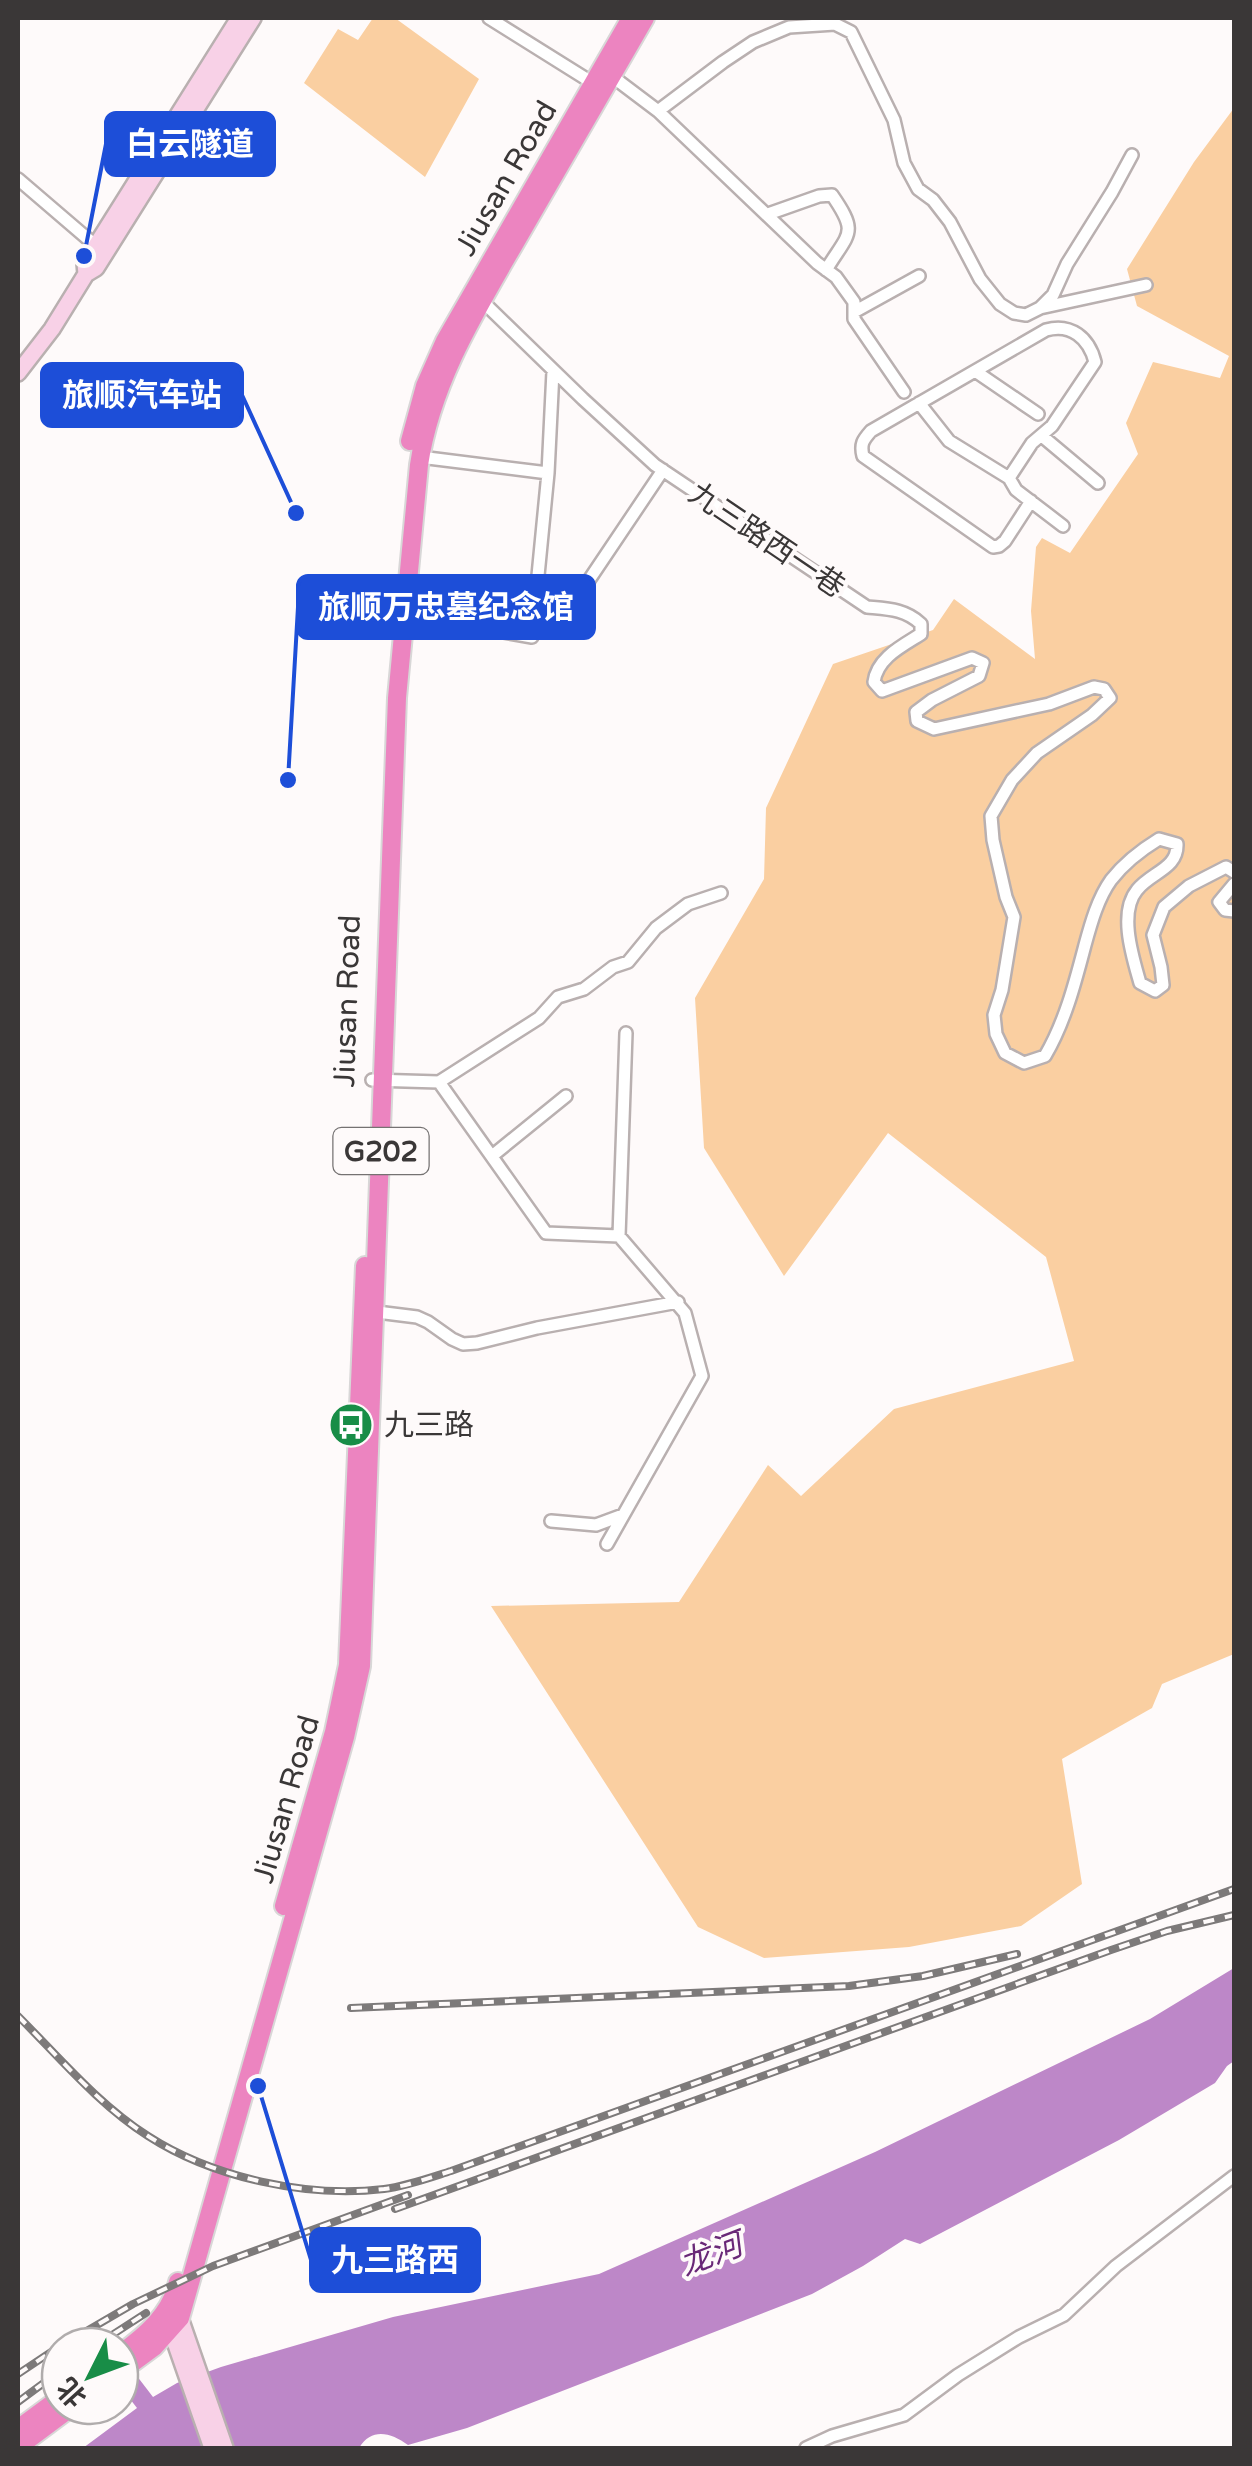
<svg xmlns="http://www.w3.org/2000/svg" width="1252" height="2466" viewBox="0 0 1252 2466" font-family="'Varela Round','Noto Sans SC',sans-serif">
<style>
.green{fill:#facfa1}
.water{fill:#bd87c8}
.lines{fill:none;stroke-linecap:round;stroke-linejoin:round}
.minor-casing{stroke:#b9b0b0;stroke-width:16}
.secondary-casing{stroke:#b9b0b0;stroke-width:20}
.trunk-casing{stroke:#d8d7d7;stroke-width:22}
.minor{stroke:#fff;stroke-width:11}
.secondary{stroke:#f8d1e7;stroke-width:15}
.trunk{stroke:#ec84c0;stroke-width:18}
.rail-casing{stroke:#7d7a7a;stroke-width:8}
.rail{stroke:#fefafa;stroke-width:4;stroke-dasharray:11;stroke-linecap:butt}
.labels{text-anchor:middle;stroke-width:8;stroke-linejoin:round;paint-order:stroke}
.shield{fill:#fefafa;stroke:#757272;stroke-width:2.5}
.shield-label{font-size:28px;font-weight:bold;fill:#3a3737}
.street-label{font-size:30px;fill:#3a3737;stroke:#fefafa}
.poi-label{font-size:30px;fill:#3a3737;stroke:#fefafa;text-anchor:start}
.water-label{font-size:32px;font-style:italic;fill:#692877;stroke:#fefafa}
.leader{fill:none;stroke:#1d4ed8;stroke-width:4}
.callout-dot{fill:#1d4ed8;stroke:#fefafa;stroke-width:4}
.callout{fill:#1d4ed8;stroke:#1d4ed8;stroke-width:4}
.callout-label{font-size:32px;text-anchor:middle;font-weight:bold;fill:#fff}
</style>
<rect width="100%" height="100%" fill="#fefafa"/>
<path class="green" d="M373 18H395L479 79 425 177 304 83 338 29 358 40Z
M1234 108V1654L1162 1684 1152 1708 1062 1759 1082 1884 1021 1926 909 1947 764 1958 698 1927 491 1606 679 1602 768 1465 801 1496 894 1409 1074 1361 1046 1257 888 1133 784 1276 704 1148 695 998 764 879 766 808 833 664 933 630 954 599 1035 659 1031 611 1036 547 1042 538 1070 553 1138 454 1126 423 1153 362 1220 378 1229 356 1137 306 1127 269 1194 162Z"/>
<path class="water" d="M1234 1968V2061L1227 2066 1215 2083 1119 2140 920 2244 905 2239 863 2266 812 2294 467 2428 408 2445C391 2433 372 2427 359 2448H83L137 2408 120 2386V2354L153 2397 177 2383 221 2367 393 2317 599 2274 875 2152 1150 2019Z"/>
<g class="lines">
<defs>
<path id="minor" d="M489 18 596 85
M609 74 658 111 723 62 753 42 789 27 835 24 851 32 894 120 904 163 918 189 933 200 950 222 980 279 1000 304 1014 313 1026 315 1040 308 1053 295 1067 264 1112 192 1132 155
M658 111 817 263 836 277 854 302V319L904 392
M18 179 102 251
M768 214 819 196 832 195C859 234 849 232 826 270
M478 297 583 399 655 465 867 607C888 609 905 609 921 624V634C902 646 877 658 874 682L882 691 972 658 983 663 979 676 932 700 916 712 917 721 934 729 1049 704 1094 687 1104 689 1110 698 1092 715 1037 753 1012 780 991 816 993 840 1006 897 1014 917 1002 990 994 1015 996 1034 1005 1053 1024 1063 1045 1056C1065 1022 1075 983 1085 945 1091 923 1098 898 1111 880 1125 862 1141 850 1159 839L1177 844C1178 869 1151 872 1137 890 1118 913 1133 958 1140 983L1155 991 1163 985 1161 967 1153 935 1164 907 1189 886 1226 867 1234 872
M1040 308 1146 285
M854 312 919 276
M975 371 1038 414
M919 403 949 441 1009 478 1016 490 1063 526
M1042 436 1098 483
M420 457 548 473
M1009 478 1032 443 1052 426 1095 362C1089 338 1071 323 1046 330L871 431C863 440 860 444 863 456L993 547 999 546 1005 541 1031 501
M583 589 663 470
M405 615 532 637 548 473 553 371
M1234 884 1219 902 1225 910 1234 911
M372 1080 439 1082 539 1018 558 997 584 989 613 967 628 962 656 928 688 904 721 893
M439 1082 546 1233 619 1236 685 1313 702 1376 607 1544
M492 1156 566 1096
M619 1236 626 1033
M369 1311 417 1317 428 1322 452 1339 463 1344 477 1343 537 1328 678 1302
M551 1521 596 1525 623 1515
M806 2448 832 2436 904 2415 958 2375 1019 2337 1064 2315 1116 2266 1234 2176"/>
<path id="secondary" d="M86 274 85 263 239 18
M18 373 52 329 86 274 96 268 253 18
M180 2318 225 2448
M168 2322 212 2448"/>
<path id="trunk" d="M410 441 425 386 445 341 631 18
M284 1906 334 1732 348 1665 365 1266
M120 2354C146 2335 171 2314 178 2282
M120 2372 154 2347 180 2318 345 1737 361 1666 397 698 419 465C432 378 480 304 523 229 564 158 605 88 645 18
M18 2429 60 2398
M18 2447 73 2406"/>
</defs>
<use href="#minor" class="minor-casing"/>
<use href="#secondary" class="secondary-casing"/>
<use href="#trunk" class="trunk-casing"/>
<use href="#minor" class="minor"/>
<use href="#secondary" class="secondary"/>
<use href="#trunk" class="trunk"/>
<defs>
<path id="rail" d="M351 2008 849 1986 923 1976 1017 1954
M18 2016C59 2057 99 2105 148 2136 213 2178 307 2198 384 2189 407 2186 429 2178 451 2171L1234 1889
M395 2209 1111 1950 1167 1931 1234 1915
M61 2346 133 2304 213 2266 408 2195
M95 2346 146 2313
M18 2374 60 2346
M18 2402 60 2371"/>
</defs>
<use href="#rail" class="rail-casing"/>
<use href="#rail" class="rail"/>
</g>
<defs>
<symbol id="bus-disc" viewBox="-11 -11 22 22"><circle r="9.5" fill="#188d47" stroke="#fefafa"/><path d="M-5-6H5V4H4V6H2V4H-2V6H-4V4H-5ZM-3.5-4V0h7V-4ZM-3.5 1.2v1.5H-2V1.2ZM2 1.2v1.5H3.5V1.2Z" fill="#fff"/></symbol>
</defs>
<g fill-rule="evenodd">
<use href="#bus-disc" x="326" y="1400" width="50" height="50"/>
</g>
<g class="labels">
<rect class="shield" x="333.5" y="1128" width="95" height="46" rx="8"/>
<g class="shield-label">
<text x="381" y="1161">G202</text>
</g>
<g class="street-label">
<text transform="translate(506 178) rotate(-60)" y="10">Jiusan Road</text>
<text transform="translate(767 540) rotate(34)" y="10">九三路西一巷</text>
<text transform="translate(347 1001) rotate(-88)" y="10">Jiusan Road</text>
<text transform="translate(286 1799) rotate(-74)" y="10">Jiusan Road</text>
</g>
<g class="poi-label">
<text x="384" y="1435">九三路</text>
</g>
<g class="water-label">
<text transform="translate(711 2254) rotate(-21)" y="11">龙河</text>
</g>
</g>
<path class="leader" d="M84 256L106 144M296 513L242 395M288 780L298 607M258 2086L311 2260"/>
<g class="callout-dot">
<circle cx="84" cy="256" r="10"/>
<circle cx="296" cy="513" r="10"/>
<circle cx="288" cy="780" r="10"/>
<circle cx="258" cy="2086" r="10"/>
</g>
<g class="callout">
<rect x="106" y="113" width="168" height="62" rx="10"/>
<rect x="42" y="364" width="200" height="62" rx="10"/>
<rect x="298" y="576" width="296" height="62" rx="10"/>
<rect x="311" y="2229" width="168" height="62" rx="10"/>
</g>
<g class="callout-label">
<text x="190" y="155">白云隧道</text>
<text x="142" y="406">旅顺汽车站</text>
<text x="446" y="618">旅顺万忠墓纪念馆</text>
<text x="395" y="2271">九三路西</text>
</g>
<rect width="1252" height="2466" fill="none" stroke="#3a3737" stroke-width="40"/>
<g transform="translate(90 2376) rotate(228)"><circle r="48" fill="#fefafa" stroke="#b0acac" stroke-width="2.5"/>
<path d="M0-8L18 38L0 25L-18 38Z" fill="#188d47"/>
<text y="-15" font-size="28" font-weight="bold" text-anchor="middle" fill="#3a3737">北</text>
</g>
</svg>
